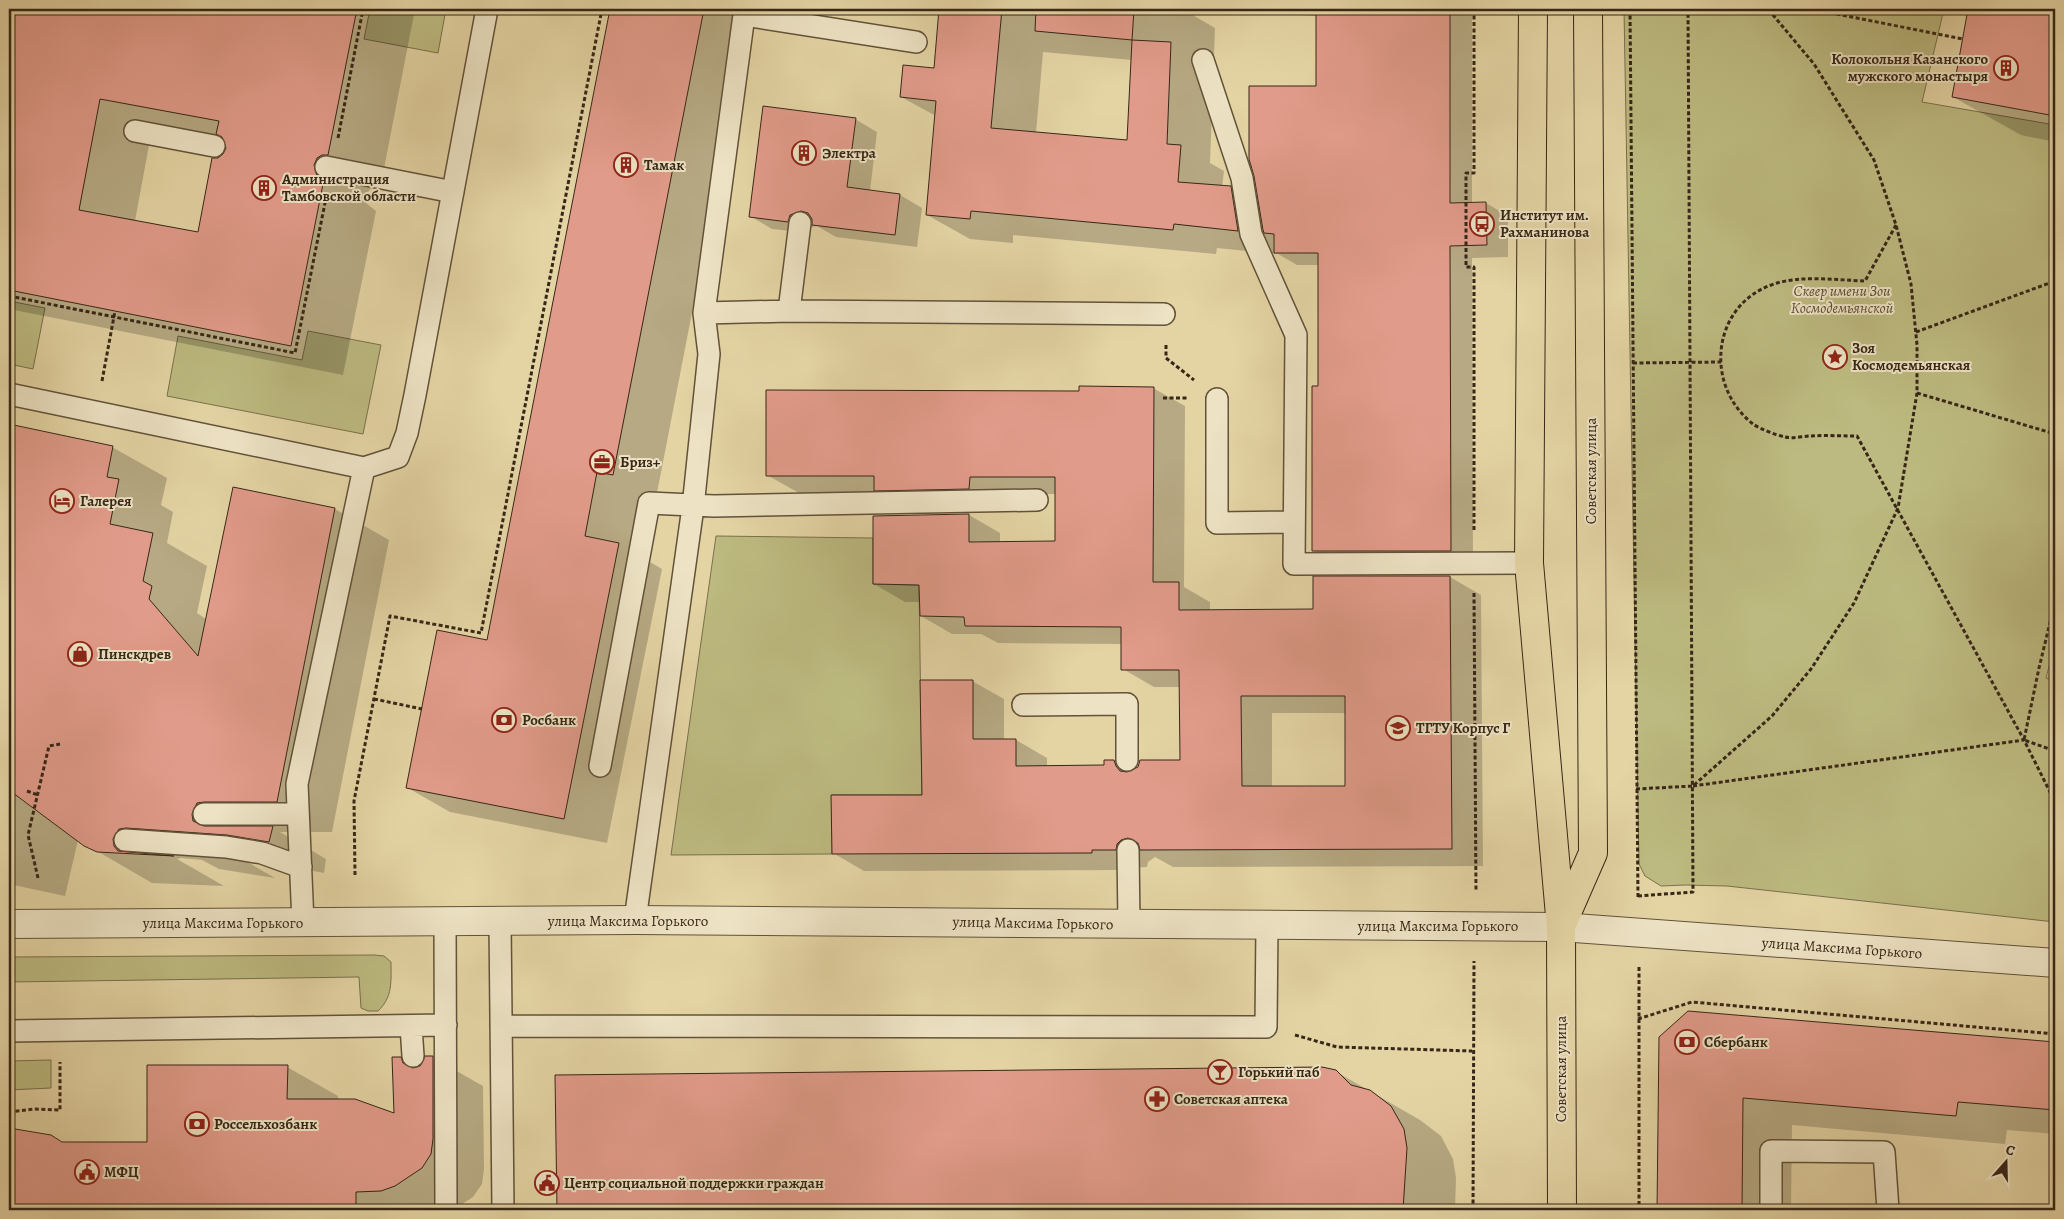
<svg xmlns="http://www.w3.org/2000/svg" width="2064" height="1219" viewBox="0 0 2064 1219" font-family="Alegreya,serif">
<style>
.green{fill:#bcba80;stroke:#7a704c}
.shadow{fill:#0003;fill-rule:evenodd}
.building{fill:#e19b8a;stroke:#372717;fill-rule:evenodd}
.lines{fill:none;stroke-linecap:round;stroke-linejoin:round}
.service-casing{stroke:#62523a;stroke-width:24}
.minor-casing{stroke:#62523a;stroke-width:30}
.primary-casing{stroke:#372717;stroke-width:30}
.path{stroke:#372717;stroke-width:3;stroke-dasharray:4 2.5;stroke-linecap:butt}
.service{stroke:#ede3c4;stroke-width:21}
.minor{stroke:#ede3c4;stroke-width:28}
.primary{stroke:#e4d4a4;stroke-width:28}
.labels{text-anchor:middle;stroke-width:4;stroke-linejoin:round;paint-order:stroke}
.poi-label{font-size:15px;font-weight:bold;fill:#372717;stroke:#ede3c4;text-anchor:start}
.park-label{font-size:15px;font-style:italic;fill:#584c31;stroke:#ede3c4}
.street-label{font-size:15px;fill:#372717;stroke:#ede3c4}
</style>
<rect width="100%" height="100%" fill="#e4d4a4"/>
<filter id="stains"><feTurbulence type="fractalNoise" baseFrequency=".004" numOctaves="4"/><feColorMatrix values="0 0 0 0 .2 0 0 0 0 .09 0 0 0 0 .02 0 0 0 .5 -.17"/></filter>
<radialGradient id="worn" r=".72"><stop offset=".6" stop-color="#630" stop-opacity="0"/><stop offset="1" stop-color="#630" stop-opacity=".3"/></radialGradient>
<path class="green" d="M370 9H446L438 53 364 39Z
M1624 9H1944L1922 102 2055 125V643L2046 678 2055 682V922L1727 886 1685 885 1661 886 1645 876 1639 864Z
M9 301 45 308 33 369 9 364Z
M308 331 381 345 363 434 167 396 178 336 302 360Z
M716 536 873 538V584L919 585 922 795H832V854L671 855Z
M374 955 384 956 391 962C391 981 393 997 378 1011H368L361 1008 359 977 9 982V957Z
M51 1060V1088L9 1090V1061Z"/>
<path class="shadow" d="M9 9H415L381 184 374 185 366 194V203L376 211 343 375 9 309ZM152 129 226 142 228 148 224 155 218 159 199 233 135 221Z
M611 9H751L656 498 640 495 629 550 662 569 607 843 450 812 408 788 488 642Z
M940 9H1182L1215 28 1210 163 1224 171 1222 187H1230L1260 205 1317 87V16L1183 9H1472V204L1486 203 1508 216V257L1472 258 1473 563H1336L1314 551 1319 387V265H1297L1278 254 1217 248 1216 254 1013 235V243L970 239 927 215 936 116 901 97 935 69ZM1043 52 1132 60 1128 142 1036 133Z
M1970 9H2055V142L2021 135 1953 97Z
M855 119 877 132 870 191 900 195 922 208 917 247 836 237 817 226 812 227 810 233 772 229 750 216Z
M1153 388 1185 406 1184 587 1210 602V611L1314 610 1450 577 1481 595 1483 866 1173 867 1155 857 1148 862 1147 867 1123 868V870L864 871 833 853 923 796 972 681 1004 699V740H1016L1047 758V767H1105L1114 761 1132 771 1181 761 1180 687H1154L1123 669V644L998 643 981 634H952L921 616V602H905L874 584 875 517 969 515 1000 533V543L1056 542V494L799 493 767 475 1080 392ZM1272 713H1346V787H1272Z
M9 425 112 447 167 478 161 505 173 512 167 543 207 566 197 613 206 619 335 509 389 540 332 832H280L326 859 324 873 282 865 249 863 275 878 219 869 202 860 181 858 177 859 224 886 152 883 78 840 65 896 9 884Z
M2055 648V683L2047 678Z
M1688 1012 2055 1044V1134L2007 1130 2005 1144 1792 1125 1791 1210H1658L1660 1038Z
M432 1057 483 1086 484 1169 482 1184 473 1197 453 1210H9V1133L18 1131 62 1143 148 1144 287 1067 338 1096V1100L395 1115 400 1058 418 1068Z
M1335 1071 1420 1120 1441 1136 1453 1159 1456 1178 1455 1210H558L557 1076Z
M1907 1206 2008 1210H1907Z"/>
<path class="building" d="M9 9H357L328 155H322L317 158 314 165 317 176 324 179 291 346 9 290ZM100 99 219 121 216 134 222 137 226 148 223 154 218 158H212L198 232 79 210Z
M610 9H704L613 475 597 472 585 536 619 543 564 819 406 788 437 630 487 640Z
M939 9H1002L991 128 1127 140 1132 40 1171 42 1167 144 1181 145 1178 182 1231 186 1238 231 1174 224 1173 230 971 211 970 219 926 215 936 101 900 97 903 65 934 68Z
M1036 9H1134L1132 40 1035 31Z
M1316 9H1450V203L1486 202 1487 245 1450 246 1451 551H1312V386H1318V253H1274V234L1264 233 1263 230 1254 176 1249 159V86H1316Z
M1968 9H2055V116L1952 97Z
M763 106 856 118 847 187 900 194 895 235 812 225V219L808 213 801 211 790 215 788 222 749 217Z
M1079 386 1154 387 1153 582H1179V610L1313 609V576H1450L1452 849 1140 850 1138 843 1128 838 1121 840 1117 844 1116 850H1092V853L832 854 831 795H922L920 680H973V739H1016V766L1104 765V760H1114L1116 766 1120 771 1127 772 1138 767 1140 760H1180L1179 670H1121V627L965 626 964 617 920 616 919 585 873 584V516L969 514V542L1055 541V477H970L969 489 874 491V476H766V390L1079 391ZM1241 696H1345V786H1242Z
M9 424 113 446 107 477 119 479 110 524 153 533 143 581 152 586 149 599 198 656 233 487 335 508 277 802H204L197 803 192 814 193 821 204 826H273L269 842 227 835 126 828 119 829 113 839 114 846 118 851 174 856 97 852 84 846 9 790Z
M1688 1011 2055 1042V1110L1958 1102 1956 1116 1743 1098 1742 1210H1657L1659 1037Z
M425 1056H433V1139L431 1154 422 1168 395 1186 381 1191 356 1192V1210H9V1128L51 1135 62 1142H147V1065H288L287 1099H355L394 1113 392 1057H401L403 1063 413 1068 420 1066Z
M1322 1067 1336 1070 1351 1085 1370 1090 1391 1106 1404 1129 1407 1148 1403 1210H1128V1205L1047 1206V1210H963V1206H879V1210H557L555 1075Z"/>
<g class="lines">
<defs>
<path id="service" d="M1203 60 1242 178 1251 234 1296 335 1294 564 1529 563
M135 131 214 146
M326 167 453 192
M789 311 800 223
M704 313 789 311 1164 314
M9 394 364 468 398 457 407 433 415 395 487 9
M1217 399V523L1294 522
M1023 705 1127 704V760
M600 766 649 503 714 506 1037 500
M204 814H298
M125 840 226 847 262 853 301 867
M1128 850 1129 924
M635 920 693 507 709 354 704 313 744 15 916 42
M500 921 503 1210
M445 922 446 1210
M303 923 297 784 364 468
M411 1026 413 1056
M501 1026 1266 1027 1267 925
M9 1031 446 1025
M1771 1210V1151L1884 1152 1888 1210"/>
<path id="minor" d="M9 924 635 920 1561 927 2055 963"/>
<path id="primary" d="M1533 9 1529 563 1561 927 1562 1210
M1562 924 1593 853 1588 9"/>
</defs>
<use href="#service" class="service-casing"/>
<use href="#minor" class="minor-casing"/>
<use href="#primary" class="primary-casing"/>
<path class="path" d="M1474 9V173H1466V267H1474V532
M1630 9 1638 898
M1811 9 1963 39
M338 138 363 9
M1896 225 1865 281C1838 280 1800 275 1774 284 1712 304 1703 385 1753 424 1760 429 1776 435 1785 437 1793 439 1803 436 1811 436 1826 435 1842 436 1857 436L2024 740 2055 802
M9 296 295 353 326 198
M1916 332 2055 281
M1166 345V358L1194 380
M1633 363 1721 362
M102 381 115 311
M1917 393 2055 434
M1163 398H1187
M1474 593 1476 892
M2055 602 2039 668 2024 740 2055 751
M374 699 422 709
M1693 786 2024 740
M1636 789 1693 786 1772 716 1811 669 1854 603 1898 508 1917 393V345L1911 284 1896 225 1874 160 1814 64 1768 9
M27 791 38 795
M355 875 354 801 390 616 481 633 602 9
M38 878 28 835 49 746 60 744
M1638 896 1693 892 1688 9
M1639 967V1210
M1638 1019 1692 1002 2055 1034
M1295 1035 1337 1047 1472 1051
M9 1112 34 1109 60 1110V1062
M1473 1210 1474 961"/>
<use href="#service" class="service"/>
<use href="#minor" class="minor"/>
<use href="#primary" class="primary"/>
</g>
<defs>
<symbol id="building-ring" viewBox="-11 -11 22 22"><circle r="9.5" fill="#ede3c4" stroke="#8f2418" stroke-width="1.5"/><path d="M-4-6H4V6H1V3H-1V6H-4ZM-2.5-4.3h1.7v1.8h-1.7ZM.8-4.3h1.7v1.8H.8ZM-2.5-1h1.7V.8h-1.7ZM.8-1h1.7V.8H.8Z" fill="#8f2418"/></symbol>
<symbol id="bus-ring" viewBox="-11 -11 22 22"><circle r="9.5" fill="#ede3c4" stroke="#8f2418" stroke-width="1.5"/><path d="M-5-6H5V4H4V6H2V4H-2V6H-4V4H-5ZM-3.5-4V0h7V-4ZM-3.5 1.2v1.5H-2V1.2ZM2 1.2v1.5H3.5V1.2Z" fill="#8f2418"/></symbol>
<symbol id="sight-ring" viewBox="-11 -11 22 22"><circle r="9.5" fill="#ede3c4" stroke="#8f2418" stroke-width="1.5"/><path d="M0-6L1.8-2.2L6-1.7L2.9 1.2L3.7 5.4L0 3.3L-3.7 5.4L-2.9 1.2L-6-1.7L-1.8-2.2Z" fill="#8f2418"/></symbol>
<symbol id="office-ring" viewBox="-11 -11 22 22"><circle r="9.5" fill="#ede3c4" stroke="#8f2418" stroke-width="1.5"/><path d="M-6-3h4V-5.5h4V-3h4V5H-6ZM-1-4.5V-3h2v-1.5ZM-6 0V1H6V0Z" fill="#8f2418"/></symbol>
<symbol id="hotel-ring" viewBox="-11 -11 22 22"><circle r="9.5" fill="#ede3c4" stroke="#8f2418" stroke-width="1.5"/><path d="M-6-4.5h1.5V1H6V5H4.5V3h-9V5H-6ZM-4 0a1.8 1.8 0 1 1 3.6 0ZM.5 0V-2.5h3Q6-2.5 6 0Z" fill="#8f2418"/></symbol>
<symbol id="shop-ring" viewBox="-11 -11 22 22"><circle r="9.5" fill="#ede3c4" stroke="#8f2418" stroke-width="1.5"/><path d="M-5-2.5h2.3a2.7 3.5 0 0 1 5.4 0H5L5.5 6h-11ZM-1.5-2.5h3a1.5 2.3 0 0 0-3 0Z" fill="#8f2418"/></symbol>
<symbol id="bank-ring" viewBox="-11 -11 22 22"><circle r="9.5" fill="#ede3c4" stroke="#8f2418" stroke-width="1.5"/><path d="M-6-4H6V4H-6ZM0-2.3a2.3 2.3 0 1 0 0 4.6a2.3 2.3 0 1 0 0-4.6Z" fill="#8f2418"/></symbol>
<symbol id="university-ring" viewBox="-11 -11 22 22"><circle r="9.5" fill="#ede3c4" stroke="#8f2418" stroke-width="1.5"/><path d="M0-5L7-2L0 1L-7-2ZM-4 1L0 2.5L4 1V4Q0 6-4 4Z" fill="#8f2418"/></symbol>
<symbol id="bar-ring" viewBox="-11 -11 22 22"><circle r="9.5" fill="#ede3c4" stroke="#8f2418" stroke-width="1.5"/><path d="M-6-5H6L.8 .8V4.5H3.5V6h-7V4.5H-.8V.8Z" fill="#8f2418"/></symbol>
<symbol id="pharmacy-ring" viewBox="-11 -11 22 22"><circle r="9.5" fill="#ede3c4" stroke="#8f2418" stroke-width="1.5"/><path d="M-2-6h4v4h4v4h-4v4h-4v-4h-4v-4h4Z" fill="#8f2418"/></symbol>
<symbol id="civic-ring" viewBox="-11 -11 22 22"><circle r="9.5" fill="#ede3c4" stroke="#8f2418" stroke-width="1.5"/><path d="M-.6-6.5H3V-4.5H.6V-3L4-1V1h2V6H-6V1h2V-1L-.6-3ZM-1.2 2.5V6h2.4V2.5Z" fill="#8f2418"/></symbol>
</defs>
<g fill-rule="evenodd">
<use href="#building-ring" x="1992" y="54" width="28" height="28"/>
<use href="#building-ring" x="790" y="139" width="28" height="28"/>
<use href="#building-ring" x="612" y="151" width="28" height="28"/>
<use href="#building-ring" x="250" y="174" width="28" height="28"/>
<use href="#bus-ring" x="1468" y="210" width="28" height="28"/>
<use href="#sight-ring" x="1821" y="343" width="28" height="28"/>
<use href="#office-ring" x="588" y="448" width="28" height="28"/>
<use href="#hotel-ring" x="48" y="487" width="28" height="28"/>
<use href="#shop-ring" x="66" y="640" width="28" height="28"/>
<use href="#bank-ring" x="490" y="706" width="28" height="28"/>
<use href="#university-ring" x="1384" y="714" width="28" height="28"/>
<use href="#bank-ring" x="1673" y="1028" width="28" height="28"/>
<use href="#bar-ring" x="1206" y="1058" width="28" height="28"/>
<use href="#pharmacy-ring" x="1143" y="1085" width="28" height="28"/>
<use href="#bank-ring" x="183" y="1110" width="28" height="28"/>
<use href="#civic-ring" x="73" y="1158" width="28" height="28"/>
<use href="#civic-ring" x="533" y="1169" width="28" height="28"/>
</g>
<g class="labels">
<g class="poi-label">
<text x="1988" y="64" text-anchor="end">Колокольня Казанского<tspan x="1988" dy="17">мужского монастыря</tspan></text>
<text x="822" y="158">Электра</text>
<text x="644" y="170">Тамак</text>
<text x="282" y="184">Администрация<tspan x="282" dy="17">Тамбовской области</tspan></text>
<text x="1500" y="220">Институт им.<tspan x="1500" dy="17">Рахманинова</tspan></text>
<text x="1852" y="353">Зоя<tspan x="1852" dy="17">Космодемьянская</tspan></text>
<text x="620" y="467">Бриз+</text>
<text x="80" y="506">Галерея</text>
<text x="98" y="659">Пинскдрев</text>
<text x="522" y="725">Росбанк</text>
<text x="1416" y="733">ТГТУ Корпус Г</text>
<text x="1704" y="1047">Сбербанк</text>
<text x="1238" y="1077">Горький паб</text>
<text x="1174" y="1104">Советская аптека</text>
<text x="214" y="1129">Россельхозбанк</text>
<text x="104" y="1177">МФЦ</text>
<text x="564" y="1188">Центр социальной поддержки граждан</text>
</g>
<g class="park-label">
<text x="1842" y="296">Cквер имени Зои<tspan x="1842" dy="17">Космодемьянской</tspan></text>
</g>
<g class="street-label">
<text transform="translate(1591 471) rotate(-90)" y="5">Советская улица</text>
<text x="628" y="926">улица Максима Горького</text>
<text x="223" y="928">улица Максима Горького</text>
<text transform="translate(1033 923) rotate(1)" y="5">улица Максима Горького</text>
<text x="1438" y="931">улица Максима Горького</text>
<text transform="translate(1842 948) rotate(4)" y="5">улица Максима Горького</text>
<text transform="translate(1561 1069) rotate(-90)" y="5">Советская улица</text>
</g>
</g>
<rect width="2064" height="1219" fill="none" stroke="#e4d4a4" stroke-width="30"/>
<rect x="10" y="10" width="2044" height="1199" fill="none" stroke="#372717" stroke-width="2.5"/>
<rect x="15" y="15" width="2034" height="1189" fill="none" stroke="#372717"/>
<g transform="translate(2006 1162) rotate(20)" stroke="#ede3c4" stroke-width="4" paint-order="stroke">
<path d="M0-4L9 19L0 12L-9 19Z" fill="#372717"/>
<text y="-8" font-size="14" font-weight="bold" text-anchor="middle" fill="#372717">С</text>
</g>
<rect width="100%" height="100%" filter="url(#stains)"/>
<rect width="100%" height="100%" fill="url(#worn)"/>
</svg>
